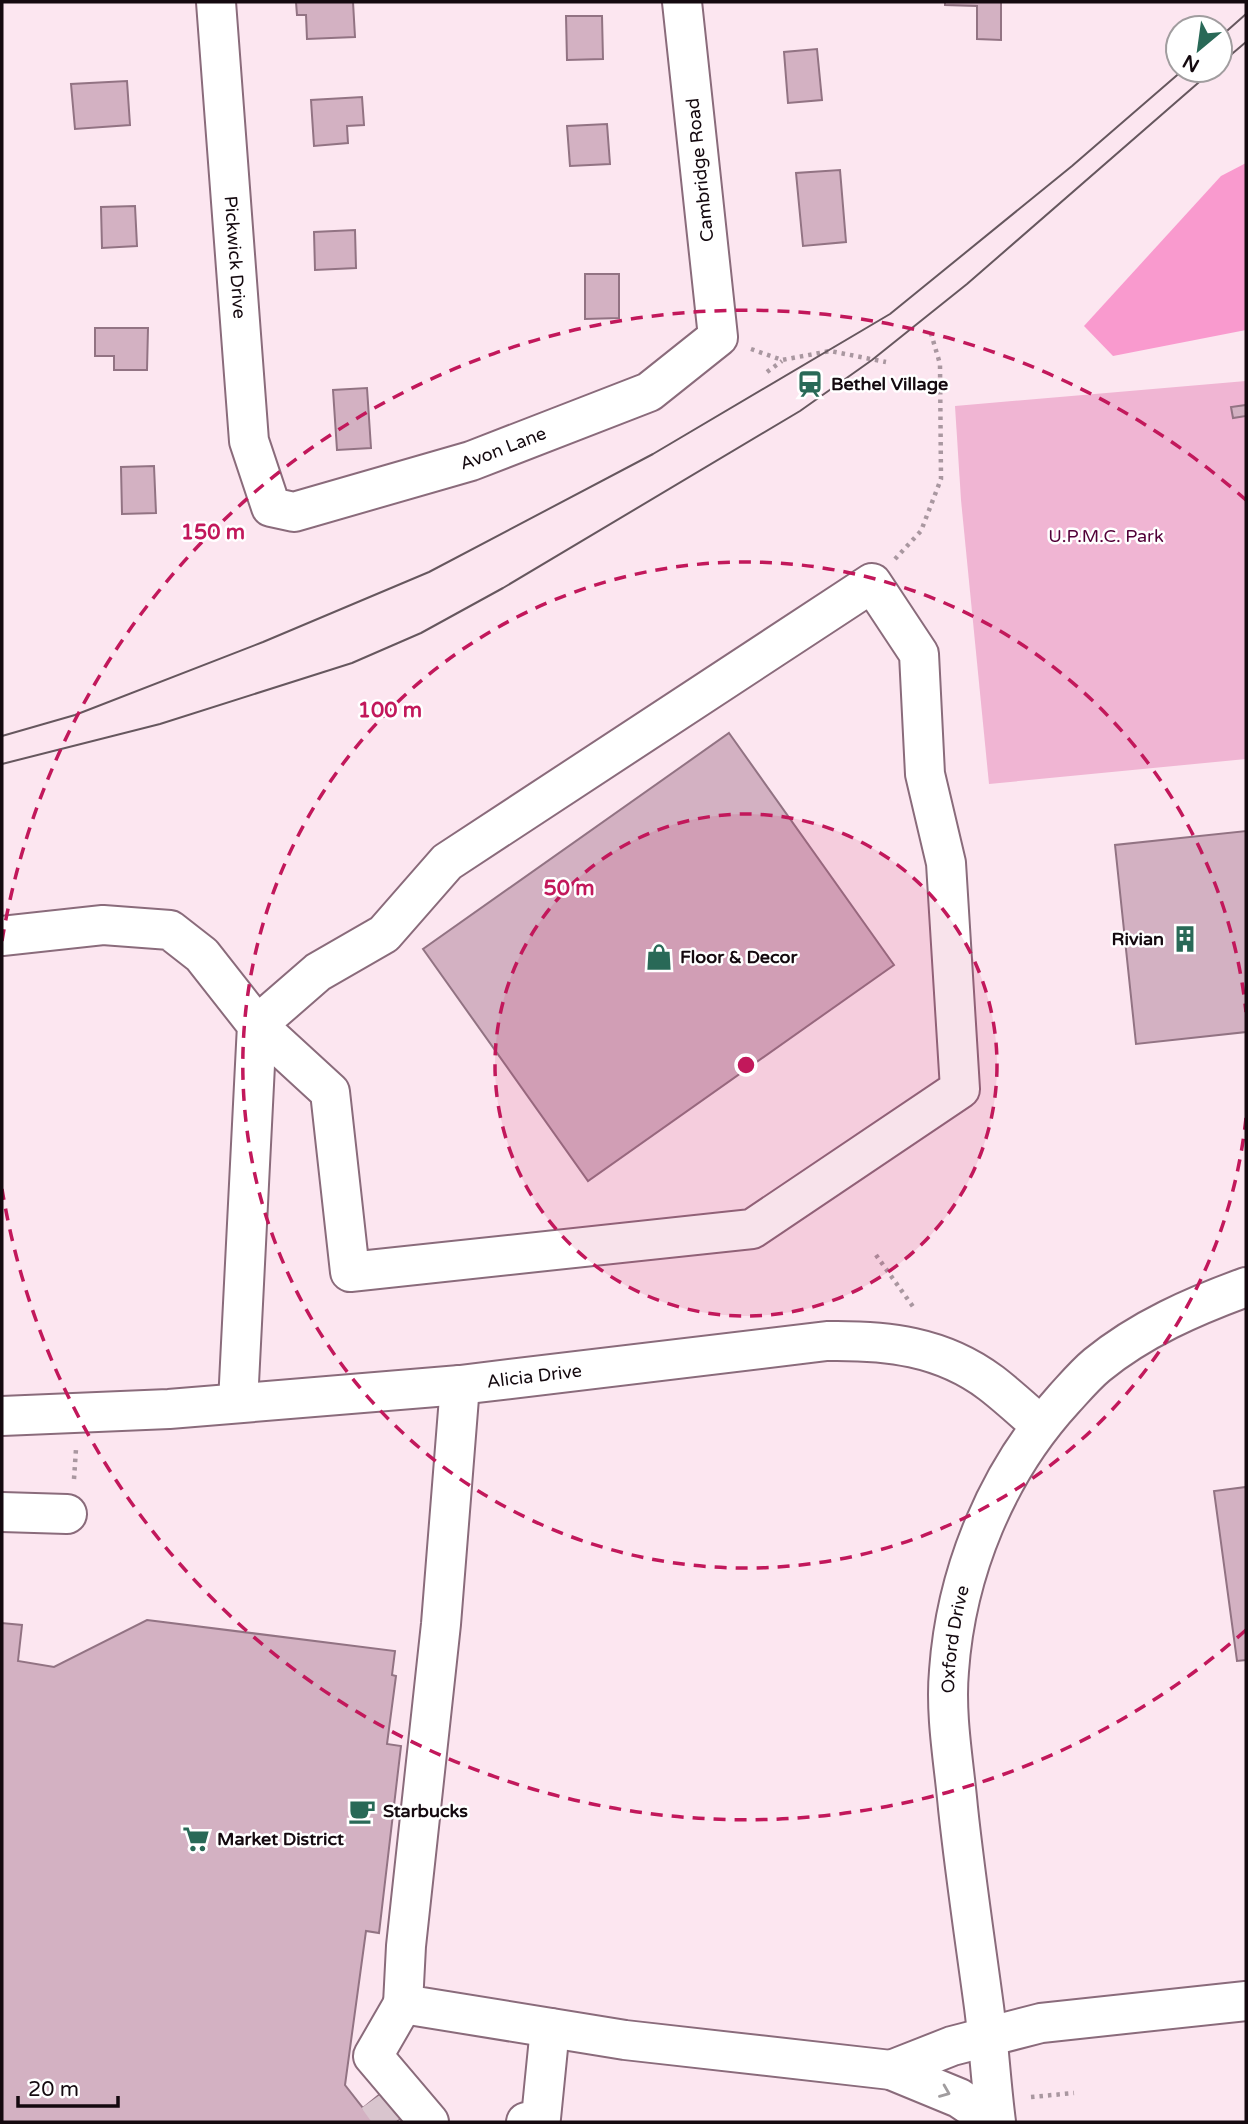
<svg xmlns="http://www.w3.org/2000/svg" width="1248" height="2124" viewBox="0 0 1248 2124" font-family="'Varela Round',sans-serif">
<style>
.green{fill:#f0b5d3}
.water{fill:#f99ace}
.building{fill:#d3b1c2;stroke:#927383;stroke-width:2}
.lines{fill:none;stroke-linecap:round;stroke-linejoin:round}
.minor-tunnel{stroke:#d9c5ce;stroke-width:38;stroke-dasharray:38 19;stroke-linecap:butt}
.minor-casing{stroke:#8a6b7b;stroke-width:42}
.path{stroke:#a997a0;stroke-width:4.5;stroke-dasharray:3.5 5;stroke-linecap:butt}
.minor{stroke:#fff;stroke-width:38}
.tram{stroke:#66575e;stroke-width:2}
.oneway{stroke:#a19d9f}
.ring{fill:none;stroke:#c2185b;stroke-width:3.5;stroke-dasharray:12 9}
.labels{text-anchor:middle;stroke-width:5;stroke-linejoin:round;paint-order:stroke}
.street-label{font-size:18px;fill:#14090f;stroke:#fff}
.poi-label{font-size:18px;font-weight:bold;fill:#14090f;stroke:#fff;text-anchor:start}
.park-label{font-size:18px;fill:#520038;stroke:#fff}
.centre{fill:#c2185b;stroke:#fff;stroke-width:3.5}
.ring-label{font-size:21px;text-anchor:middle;font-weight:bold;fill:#c2185b;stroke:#fff;stroke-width:5;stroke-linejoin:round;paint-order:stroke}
</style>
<rect width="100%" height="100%" fill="#fce6f0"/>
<path class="green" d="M1246 381V759L989 784 961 500 955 406Z"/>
<path class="water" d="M1246 163V330L1113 356 1084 326 1221 176Z"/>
<path class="building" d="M296 2H353L355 37 307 39 306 15H297Z
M945 2H1001V40L977 39V6L945 5Z
M566 16H602L603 59 567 60Z
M817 49 822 100 788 103 784 52Z
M127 81 130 125 75 129 71 84Z
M362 97 364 125 347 126 348 143 314 146 311 100Z
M607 124 610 164 570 166 567 126Z
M840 170 846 242 803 246 796 173Z
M135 206 137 246 102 248 101 207Z
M355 230 356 268 315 270 314 232Z
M585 274H619V318L585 319Z
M95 328H148L147 370H114V356H95Z
M367 388 371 448 337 450 333 390Z
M1246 405V416L1233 418 1231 407Z
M154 466 156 513 122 514 121 467Z
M729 733 894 965 588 1181 423 949Z
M1246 831V1032L1136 1044 1115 845Z
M1246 1487V1660L1237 1661 1214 1491Z
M147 1620 395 1651 392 1675 396 1676 387 1744 401 1746 379 1933 366 1931 345 2085 363 2108 390 2086 410 2111 395 2122H2V1623L22 1625 18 1661 54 1667Z"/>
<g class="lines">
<path class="minor-tunnel" d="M377 2097 395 2122"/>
<defs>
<g id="minor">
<path id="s1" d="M216 2 249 441 271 507 294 512 471 461 649 392 718 337 682 2"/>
<path d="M872 583 919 654 925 774 946 863 960 1089 752 1229 350 1272 330 1092 257 1025 318 972 384 934 447 862Z"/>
<path d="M2 936 103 925 170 930 202 955 257 1025 238 1403"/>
<path d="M460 1385 441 1624 406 1946 403 2004 625 2040 891 2070 959 2098 995 2122"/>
<path id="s2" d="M2 1416 169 1409 460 1385 827 1341C886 1340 942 1346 991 1383 1008 1396 1024 1411 1040 1425"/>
<path d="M2 1512 67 1514"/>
<path d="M403 2004 373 2056 429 2122"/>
<path d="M891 2070 952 2046 1041 2023 1246 2001"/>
<path d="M526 2122 541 2118 550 2028"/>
<path id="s3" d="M996 2122C991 2084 989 2045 984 2007 975 1940 965 1874 958 1808 954 1763 945 1716 949 1671 956 1572 997 1472 1064 1399 1075 1387 1085 1375 1097 1365 1141 1329 1194 1306 1246 1287"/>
</g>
</defs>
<use href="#minor" class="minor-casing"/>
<path class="path" d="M751 349 782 360 830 351 886 362
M767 372 782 361
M895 559 921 531 941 479 940 364 930 330
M876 1255 914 1308
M74 1479 76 1449
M1031 2097 1074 2093"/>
<use href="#minor" class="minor"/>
<path class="tram" d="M1220 37 1246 14
M1220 64 1246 42
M2 736 75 715 263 642 429 572 653 454 890 314 1072 166 1183 70
M2 764 160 724 352 663 421 633 503 588 800 411 872 360 967 284 1213 70"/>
</g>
<defs><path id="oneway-chevron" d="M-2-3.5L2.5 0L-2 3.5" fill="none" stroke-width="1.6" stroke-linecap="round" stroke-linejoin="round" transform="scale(1.75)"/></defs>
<use class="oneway" href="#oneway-chevron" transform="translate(945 2092) rotate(22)"/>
<circle cx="746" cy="1065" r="251" fill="#c2185b" fill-opacity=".12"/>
<g class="ring">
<circle cx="746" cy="1065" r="251"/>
<path d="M1246 1118A503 503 0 1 1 1246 1012"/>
<path d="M1246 1630A754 754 0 0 1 2 1189M2 941A754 754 0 0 1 1246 500"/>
</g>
<defs>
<symbol id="station-bare" viewBox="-9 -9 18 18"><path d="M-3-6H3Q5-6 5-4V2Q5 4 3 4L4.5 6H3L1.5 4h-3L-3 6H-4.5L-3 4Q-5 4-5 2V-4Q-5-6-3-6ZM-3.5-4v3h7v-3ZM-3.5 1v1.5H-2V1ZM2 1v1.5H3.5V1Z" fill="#296957" stroke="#fff" stroke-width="2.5" paint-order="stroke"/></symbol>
<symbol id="building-bare" viewBox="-9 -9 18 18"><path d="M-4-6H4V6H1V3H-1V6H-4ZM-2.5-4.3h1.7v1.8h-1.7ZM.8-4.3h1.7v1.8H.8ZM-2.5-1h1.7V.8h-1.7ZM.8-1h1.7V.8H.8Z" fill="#296957" stroke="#fff" stroke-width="2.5" paint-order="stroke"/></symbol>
<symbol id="shop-bare" viewBox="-9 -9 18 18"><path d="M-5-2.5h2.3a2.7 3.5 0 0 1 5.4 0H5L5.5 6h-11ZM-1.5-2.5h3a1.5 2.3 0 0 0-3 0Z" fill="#296957" stroke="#fff" stroke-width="2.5" paint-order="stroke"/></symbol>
<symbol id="cafe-bare" viewBox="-9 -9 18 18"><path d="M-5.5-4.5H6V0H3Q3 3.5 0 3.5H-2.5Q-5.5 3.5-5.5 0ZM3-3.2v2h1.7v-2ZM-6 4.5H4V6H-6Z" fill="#296957" stroke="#fff" stroke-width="2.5" paint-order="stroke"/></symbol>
<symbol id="supermarket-bare" viewBox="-9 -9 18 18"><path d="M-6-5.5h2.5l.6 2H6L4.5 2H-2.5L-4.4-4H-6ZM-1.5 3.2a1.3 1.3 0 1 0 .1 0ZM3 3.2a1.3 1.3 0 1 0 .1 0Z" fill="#296957" stroke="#fff" stroke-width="2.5" paint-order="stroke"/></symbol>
</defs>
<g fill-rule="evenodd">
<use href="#station-bare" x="791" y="365" width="38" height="38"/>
<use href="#building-bare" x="1166" y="920" width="38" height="38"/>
<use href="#shop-bare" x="640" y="938" width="38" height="38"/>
<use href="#cafe-bare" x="343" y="1792" width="38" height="38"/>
<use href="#supermarket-bare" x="177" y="1820" width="38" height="38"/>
</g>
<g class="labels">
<g class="street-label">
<text transform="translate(700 170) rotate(-96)" y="6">Cambridge Road</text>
<text dy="6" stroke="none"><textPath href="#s1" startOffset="256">Pickwick Drive</textPath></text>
<text dy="6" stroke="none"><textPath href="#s1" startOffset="752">Avon Lane</textPath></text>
<text dy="6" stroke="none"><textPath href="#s2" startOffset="534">Alicia Drive</textPath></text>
<text dy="6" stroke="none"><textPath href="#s3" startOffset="486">Oxford Drive</textPath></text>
</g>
<g class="poi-label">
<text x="831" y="390">Bethel Village</text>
<text x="1164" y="945" text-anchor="end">Rivian</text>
<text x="680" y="963">Floor &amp; Decor</text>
<text x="383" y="1817">Starbucks</text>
<text x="217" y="1845">Market District</text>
</g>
<g class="park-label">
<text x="1106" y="542">U.P.M.C. Park</text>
</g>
</g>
<circle cx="746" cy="1065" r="10" class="centre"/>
<g class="ring-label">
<text x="213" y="539">150 m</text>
<text x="390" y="717">100 m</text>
<text x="569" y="895">50 m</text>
</g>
<rect width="1248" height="2124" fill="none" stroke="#14090f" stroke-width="7"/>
<g transform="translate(1199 49) rotate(209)"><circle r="33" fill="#ffffff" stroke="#a19d9f" stroke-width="2"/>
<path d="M0-5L12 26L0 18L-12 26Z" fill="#296957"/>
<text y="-10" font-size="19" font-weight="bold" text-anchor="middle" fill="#14090f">N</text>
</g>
<path d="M18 2096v10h100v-10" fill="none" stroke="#14090f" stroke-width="3.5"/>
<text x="28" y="2096" font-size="21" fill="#14090f" stroke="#ffffff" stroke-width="5" paint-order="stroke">20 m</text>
</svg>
